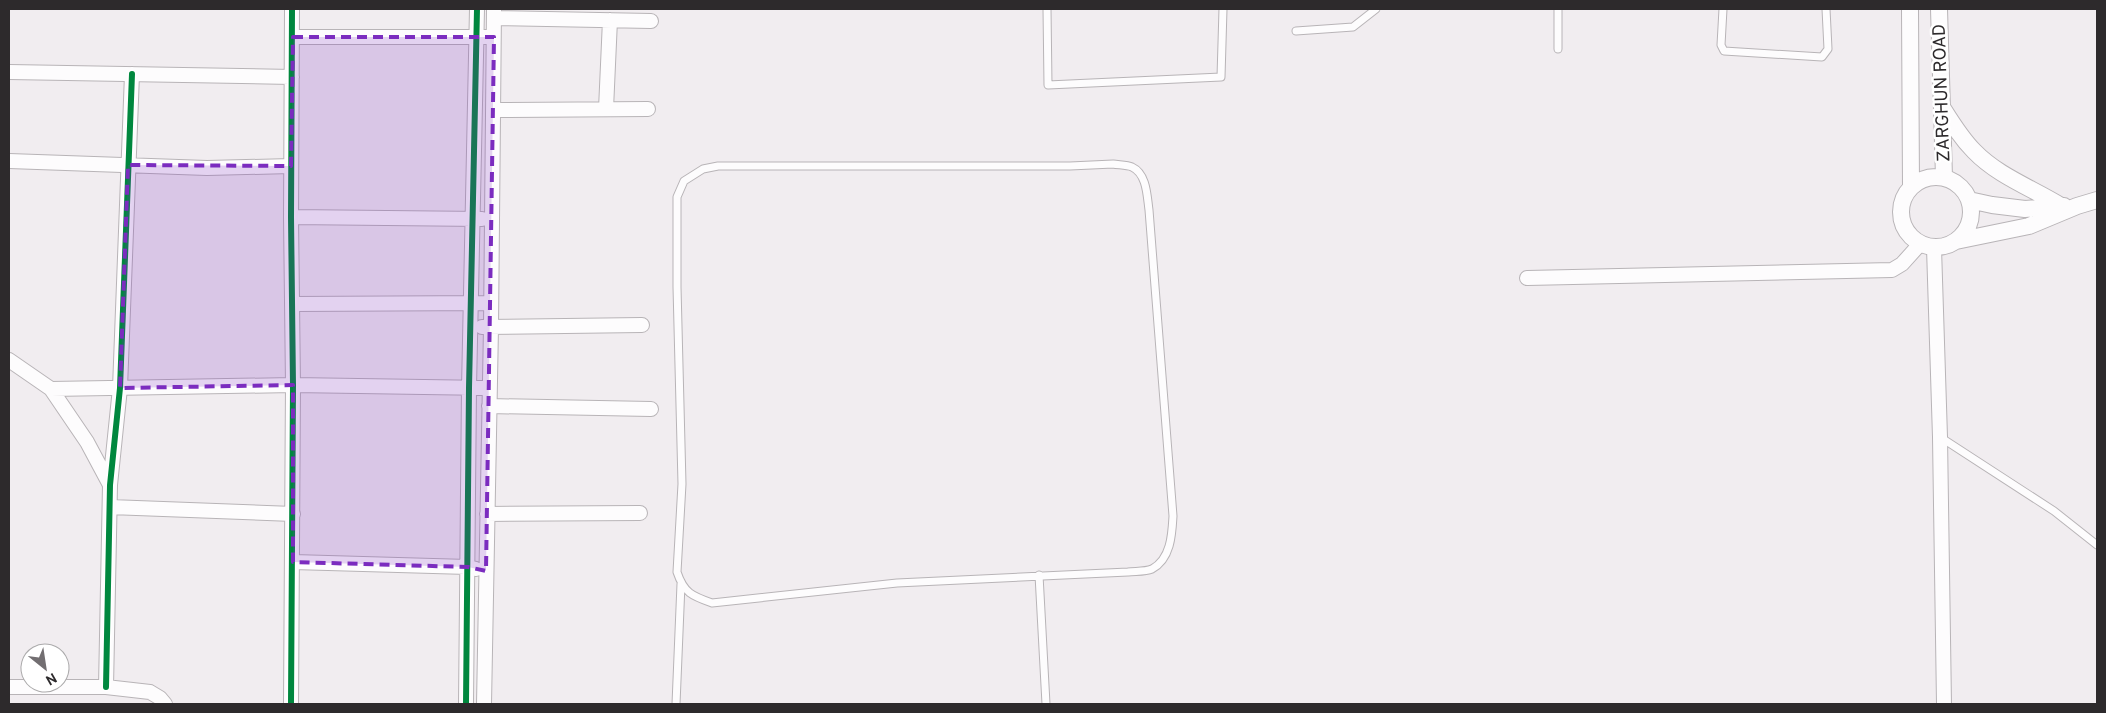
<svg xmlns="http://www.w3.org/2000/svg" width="2106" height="713" viewBox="0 0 2106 713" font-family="Overpass,sans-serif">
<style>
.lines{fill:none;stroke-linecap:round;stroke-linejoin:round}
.service-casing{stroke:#b8b4b7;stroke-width:9}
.minor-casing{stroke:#b8b4b7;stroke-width:16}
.tertiary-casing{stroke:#b8b4b7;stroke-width:18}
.service{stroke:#fdfcfd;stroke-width:7}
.minor{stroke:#fdfcfd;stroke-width:14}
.tertiary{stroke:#fdfcfd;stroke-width:16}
.cycleway-casing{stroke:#fff;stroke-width:9}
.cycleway{stroke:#00873e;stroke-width:6}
.marked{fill:#7b2cbf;fill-opacity:0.2;stroke:#7b2cbf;stroke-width:4;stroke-dasharray:10 6;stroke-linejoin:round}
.labels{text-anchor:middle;stroke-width:5;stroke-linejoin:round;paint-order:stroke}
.street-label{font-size:18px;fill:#2d2a2c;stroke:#fff}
</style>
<rect width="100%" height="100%" fill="#f1edf0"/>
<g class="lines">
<defs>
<path id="service" d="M1047 9 1048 85 1221 77 1223 9
M1558 9V49
M1723 9 1721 45 1724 51 1822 57 1828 49 1826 9
M1296 31 1353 27 1376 9
M1113 164C1118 165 1127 165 1132 167 1147 174 1147 196 1149 210L1173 516C1172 534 1171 559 1152 569 1145 572 1135 571 1128 572L897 583 712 603C692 596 684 593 677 572L682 484 677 287V197L684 181 703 169 718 166H1070Z
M1940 437 2054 511 2097 545
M1039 575 1046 704
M676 704 681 584"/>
<path id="minor" d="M494 18 651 21
M293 37H486
M9 72 292 77
M606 109 610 20
M493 110 648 109
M9 161 207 168 291 166
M291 217 482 219
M1934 248 1940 437 1944 704
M1527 278 1892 270 1902 264 1920 244
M292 304 491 303
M482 327 642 325
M9 360 51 389 87 442 110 485
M51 389 293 385 489 388
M489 406 651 409
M110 507 293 514
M487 514 640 513
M293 562 468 567 476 569
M9 687H106L150 692 160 698 165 704
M106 687 110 485 120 388 132 74
M291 704 293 385 291 217 292 9
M466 704 469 388 477 9
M484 704 491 327 494 9"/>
<path id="tertiary" d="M1910 9 1911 187
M1939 9 1944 177
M1942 107C1952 123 1961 138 1974 151 1998 176 2032 188 2061 206
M1901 212a35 35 0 1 1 70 0a35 35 0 1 1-70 0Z
M1969 200 1992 205 2025 209 2064 206
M1956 241 2029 226 2077 206 2097 200"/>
</defs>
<use href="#service" class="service-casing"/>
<use href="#minor" class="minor-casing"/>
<use href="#tertiary" class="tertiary-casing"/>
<use href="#service" class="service"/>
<use href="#minor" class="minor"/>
<use href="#tertiary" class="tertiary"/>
<defs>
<path id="cycleway" d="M106 687 110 485 120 388 132 74
M291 704 293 385 291 217 292 9
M466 704 469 388 477 9"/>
</defs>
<use href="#cycleway" class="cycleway-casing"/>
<use href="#cycleway" class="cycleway"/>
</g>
<path class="marked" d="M293 37H494L486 571 468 567 293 562V385L120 388 128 165 291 166Z"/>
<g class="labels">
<g class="street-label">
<text transform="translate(1941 93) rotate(-92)" y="6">ZARGHUN ROAD</text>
</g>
</g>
<rect width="2106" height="713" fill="none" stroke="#2d2a2c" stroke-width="20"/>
<g transform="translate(45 668) rotate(150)"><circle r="24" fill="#ffffff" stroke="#abaaab"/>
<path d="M0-4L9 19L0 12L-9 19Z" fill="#726e71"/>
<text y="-8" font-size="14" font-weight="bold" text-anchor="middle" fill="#2d2a2c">N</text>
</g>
</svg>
